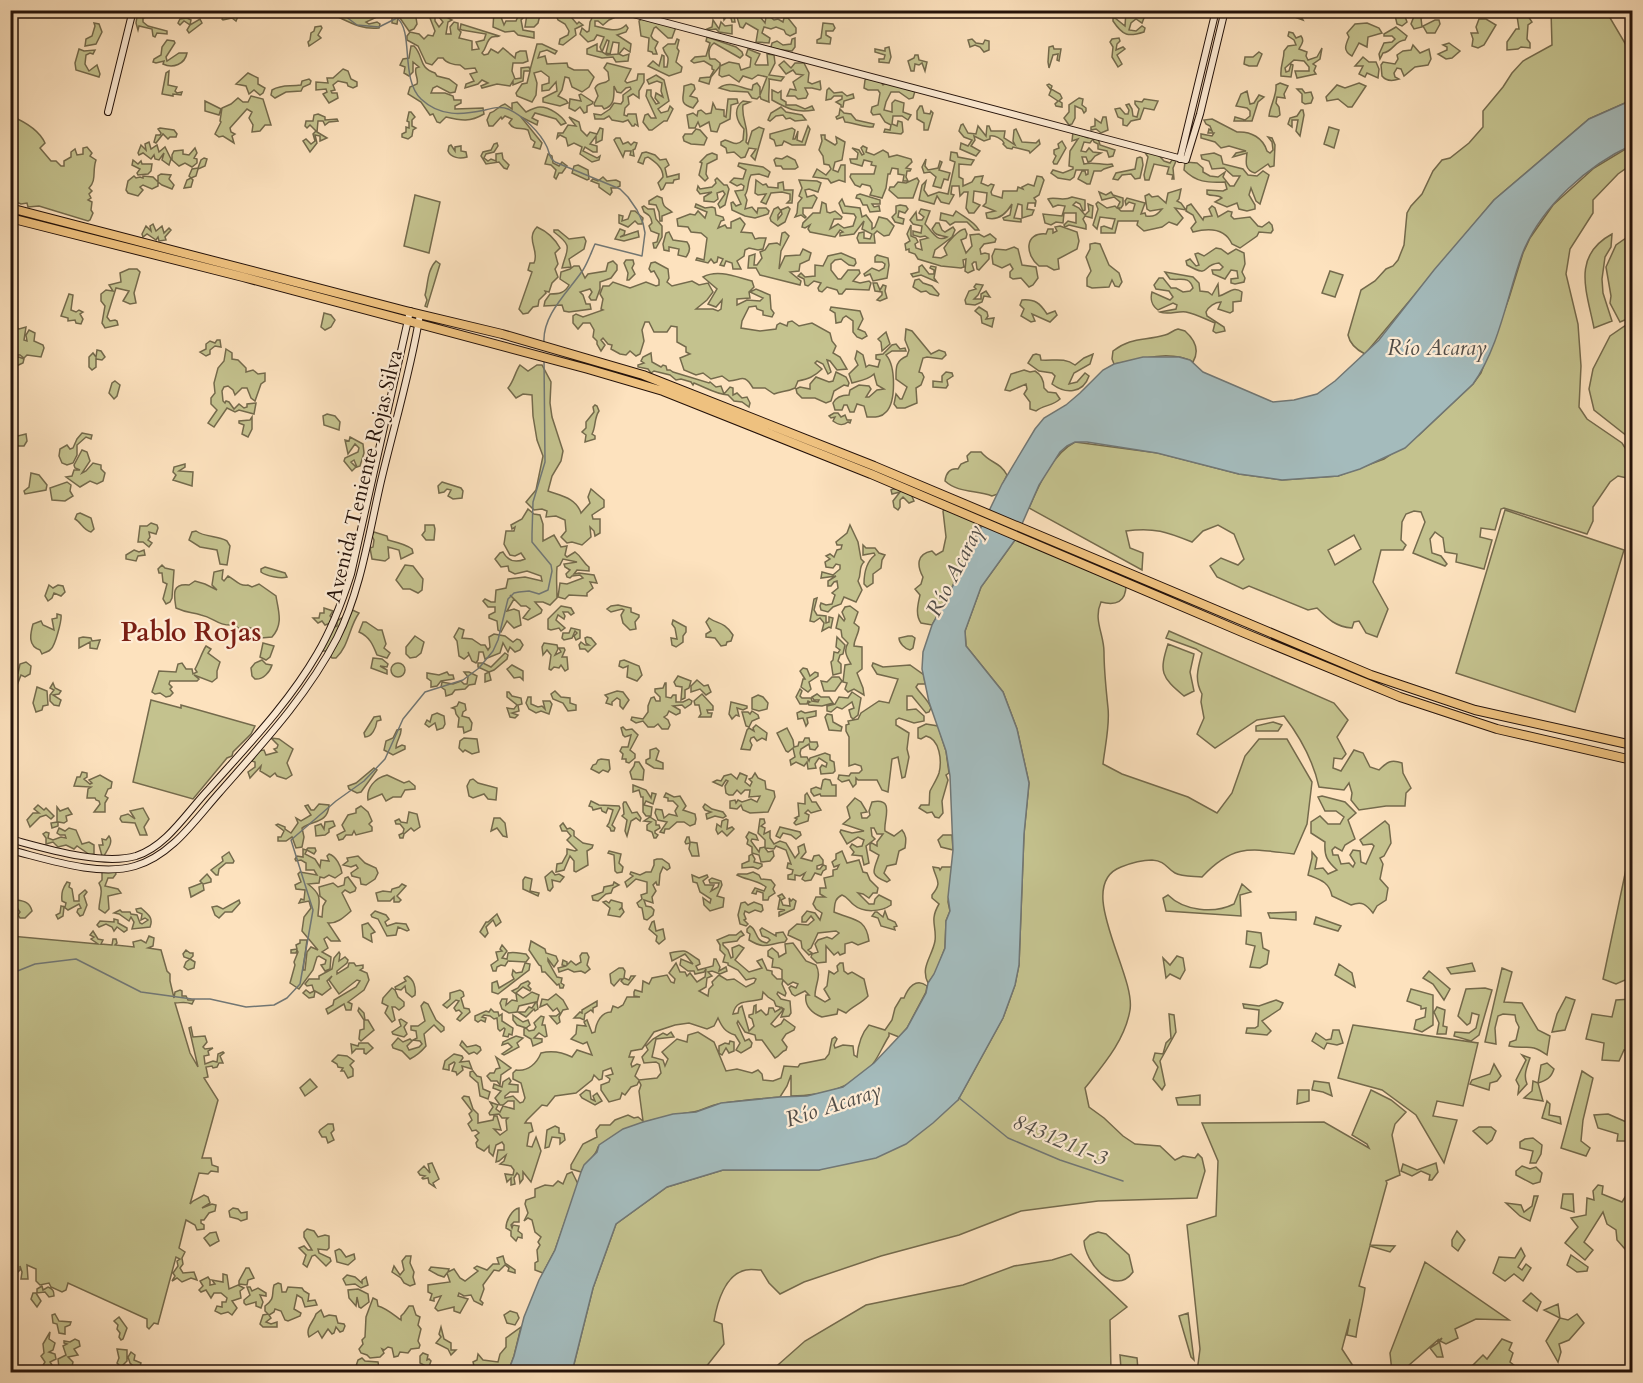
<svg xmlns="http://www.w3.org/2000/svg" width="1643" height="1383" viewBox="0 0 1643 1383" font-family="Cardo,serif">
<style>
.green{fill:#c4c28e;stroke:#746a4c;stroke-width:1.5;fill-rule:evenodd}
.water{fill:#a4bbbc;stroke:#717775;stroke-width:1.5}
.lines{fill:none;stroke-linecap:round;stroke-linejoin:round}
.stream{stroke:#717775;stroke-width:1.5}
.secondary-casing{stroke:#24120a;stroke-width:8}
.highway-casing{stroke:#24120a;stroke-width:10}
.secondary{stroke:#feecd5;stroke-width:6}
.highway{stroke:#eec17f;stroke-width:8}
.labels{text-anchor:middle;stroke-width:4.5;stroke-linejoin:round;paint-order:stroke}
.street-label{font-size:21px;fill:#24120a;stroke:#feecd5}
.water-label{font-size:22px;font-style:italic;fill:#514d48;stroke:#feecd5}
.district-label{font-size:27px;font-weight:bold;fill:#7a1f14;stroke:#feecd5}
</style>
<rect width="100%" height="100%" fill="#fde2be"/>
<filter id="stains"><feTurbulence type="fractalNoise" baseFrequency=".00333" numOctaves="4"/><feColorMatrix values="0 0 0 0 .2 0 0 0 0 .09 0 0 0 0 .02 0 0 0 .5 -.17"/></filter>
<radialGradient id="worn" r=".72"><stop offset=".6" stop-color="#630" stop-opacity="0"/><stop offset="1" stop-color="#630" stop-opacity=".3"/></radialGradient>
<path class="green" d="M723 10 739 11 741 15 743 10 747 11 749 14H758L765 23 766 17 769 16 774 20 778 19 783 22 784 18H788L796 28V33L790 36 786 34 784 30 776 27 771 29 764 27 762 33 770 38 769 43 756 42 758 30 746 23 743 28 740 27 736 14 734 15 735 22H732L731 18 727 16 724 20Z
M138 11H152L153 15 143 18V22L148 26 167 31V34L157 33 155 37 153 36 152 29 139 26 138 30 136 23Z
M226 11H242L245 13V15L239 14 236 21 232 18 223 20 222 19Z
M332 11H380L379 16 366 22 369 24 377 22 380 24 379 28C362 30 349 22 334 15Z
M396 11H415L417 24 414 29 409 31 400 18H398L397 24 392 23V16L398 17Z
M494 11H497V14L501 17 504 25 506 21H516L519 14 513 11H531L534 14 541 11 538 23 534 27H525L527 14 521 20 523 30 534 32V38L518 35 514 31 505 32 493 27Z
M554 11H558L560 16 563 17 564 11H566L577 24 579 22 583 25 575 29 576 35 563 45 559 44 560 39 568 35 569 31 565 24 558 20Z
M592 11H602L603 14 612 12 620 13V15L609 20 603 25 598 21H595V26C606 28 617 34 626 25L628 28 626 32 617 35 631 44 630 52 624 48 619 54 623 56 629 54 628 61 616 62 613 57 602 58 587 54V49L597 44V51L602 52 600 47 604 37 597 35 594 40 588 42 580 34 582 28 587 32 589 31 590 22 594 14ZM607 40 609 41 606 53 610 54 613 42 619 43 618 54 607 55 602 52Z
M1126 11H1138L1144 18 1142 23 1136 19 1131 23 1129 30 1136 31 1142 26 1145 28 1144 32C1128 37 1123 36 1113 21V18H1115L1125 26Z
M1278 11H1300V15L1303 20 1292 16 1279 15Z
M1394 11H1403L1407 22 1402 26 1397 24Z
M1416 11H1429L1426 16 1421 18 1422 27 1414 29 1411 24Z
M1551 11H1606L1632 55V100L1589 119 1494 200 1365 354C1357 350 1350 345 1348 335L1361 290 1375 281 1386 269 1393 266 1398 260 1404 245 1407 213 1411 206 1422 194 1433 171 1442 160 1450 158 1469 143 1483 127V111L1503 87 1512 73 1523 61 1552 45Z
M1526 13 1532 22 1528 25 1527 39 1530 43V48L1521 47 1518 49 1507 50V42L1516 29H1519L1517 16Z
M441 14 452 20 448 22 446 34H451L450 27 454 22 458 23V29L461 32 459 38 472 41V50L479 49 476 42 484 40 486 34 462 30 460 29 461 24 499 36C497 37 494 36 492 37 486 40 487 48 482 53L484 55 488 54 491 49 498 53 503 48 515 58 516 53 520 51H526L528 61 523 63H513L512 71 515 79 521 78V68L529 67 530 70 537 44H542L557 51 555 54 547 50 540 52 538 58 545 56 547 64 567 63 568 67 574 70H588L594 77 589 87 582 92 572 87 569 78 565 77 562 90 558 96 566 100 568 103 560 106 543 102V98L557 91 556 82 549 90 542 91V85L549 83V77L541 71 534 73 537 83 536 95 532 102 517 96 516 93 522 84 527 83 530 71H524L523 81 513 85V81L510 86 497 84 482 88 481 86 488 83 482 80 478 84 465 88 466 84 474 81 470 74 477 72 475 68 465 69 460 65C454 65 446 63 443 58H438L432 65 426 63 418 46 407 40V36L410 32 419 34 424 39 428 35 433 36 435 31 430 18 435 15V21L439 27 443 22 439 17Z
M187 18 191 20 190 25 200 19 202 23 189 33 187 30 190 25 184 21 180 25 178 23 180 19Z
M643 18 676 27 672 38H668L656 27 654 28 651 36 653 39 658 42 655 48 657 54H653L652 52 648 51 649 38 641 36 639 21Z
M1479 19H1486L1496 25 1484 45 1478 48 1472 46 1473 39 1471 33H1478L1476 27Z
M713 20 719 29 721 22 725 26 732 25V34L719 32 716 29 708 30 707 29 712 27Z
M1435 20H1439L1440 24 1435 33H1427L1423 26Z
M94 23 99 24 102 32 96 44 85 46 86 39 92 36 95 26Z
M823 23 833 24 835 28 833 31H826V35L831 38 830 44 817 43V40L821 38Z
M1367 23 1379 28 1382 33 1368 37 1367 47 1359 43 1352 56C1343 51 1345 46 1349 37L1347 33 1355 24Z
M321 26 322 28 318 35 321 38 309 46 308 42 310 40 311 33 314 31 315 27Z
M1396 27 1407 36 1405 40C1395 40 1393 52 1383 53L1380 59 1379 54 1384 43 1392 42 1395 39 1392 36H1384V34Z
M1289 32 1293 33 1296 38 1301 36C1305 41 1301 45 1299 49L1307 52 1306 56 1308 60 1317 57 1322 48 1320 59 1313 64 1316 66 1314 71 1316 74 1297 78 1295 71H1309V67L1304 61 1294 60 1285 68 1286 72 1289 71 1291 64 1293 65 1291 77 1281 76C1280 66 1284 60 1284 51L1288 46 1296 45 1294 40 1288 36Z
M707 37 736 47 742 52 743 55 740 58 714 43C709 47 708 53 710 59H715L720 63V66L729 62 739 64 741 70 750 67 751 58 746 55 748 49 760 54 755 64 756 65H768L767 54 774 55 775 63 769 75 784 77 781 81 769 79C770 87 768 94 769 102L761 99 760 96 757 99 752 98 748 92 730 91 719 88C730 80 740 88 752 90L753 85 757 83 760 87V95L767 77 758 75 752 79 743 76 739 82 729 75 722 77 719 75 720 66 711 77 709 84 699 81 700 78 710 77 714 70 712 69V66L704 61 694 63 691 61 695 57 706 56 710 43 706 41Z
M795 38V47L792 51 773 49 771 47 772 43 777 41 783 45 791 44 792 39Z
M1119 38 1120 41 1117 44 1116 50 1123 47 1125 49 1117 55 1122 64 1118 67 1112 57 1113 47 1110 42 1112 39Z
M677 39 679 40 677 48 679 51 676 62 682 67 681 72 669 76 648 66 653 61 659 66 662 55 664 56V67H667C670 52 666 59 663 48L668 44H675Z
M972 39 976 43 983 44 985 40 989 41V50L984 52 980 47 975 45 970 47 968 40Z
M167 40 174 41 175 43 166 57 167 61 179 53H187C185 64 173 69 163 64L164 61 156 63 153 62 154 59 161 55 162 47Z
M1449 43 1460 51 1452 58 1446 59 1438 54 1447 50V47L1443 45Z
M1413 45 1420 53 1429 49 1431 59 1428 65 1415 67 1404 76 1401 69 1397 68 1394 73 1395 77 1399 79C1393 81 1386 81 1382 76L1381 65 1383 62 1395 64 1398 59 1397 55 1403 51 1411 50Z
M411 46H414C424 56 418 68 435 73L437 76 449 79 457 85 455 92 450 93 437 86 433 88 431 93H445L453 96 454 100H461V103L455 106V109L483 108 484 114C470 122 462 121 446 117L440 123 437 122 433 114 430 115 421 102 408 94 410 87 417 84C419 79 414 74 416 68L419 67 413 62V72L409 76 404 73 405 67 400 65 403 59 409 58Z
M1053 46 1054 49H1061L1059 61 1057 60 1058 54 1053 55 1049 68 1048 62 1049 47Z
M889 47 891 57 889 63 879 62V59H884L885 55 875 52V49L885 51V48Z
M79 49 84 51 95 50 93 54 90 53 86 55 85 64 89 71 97 65 100 74 99 77 76 70 75 63Z
M1259 52 1262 54 1257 66H1249L1244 64 1245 57H1253Z
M915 55H918L919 60 927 62 925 71 922 63 919 65 915 64 914 71H911L908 61 914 58Z
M1363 57 1369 62H1376L1379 69 1378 78 1367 73 1365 77 1359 74 1363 66H1355Z
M784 61 791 68 795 63H804L809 73 808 82 812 84 820 81 821 89 820 90 812 88H805L808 94 806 98 798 99 795 96H787L790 89 796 90 793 82 803 75 796 74 793 70 786 74 779 65Z
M607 63 631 69 625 81 627 83 637 80 638 74H644V82L639 91V98L633 94 628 97 629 104 625 108 624 115 627 116 628 114H636L638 126 635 124 634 126H632L628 120 623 122 612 120 609 116 604 119H595L594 114 601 115 610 109 614 103 621 104 623 101V95L631 89 630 87 626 88 621 93 617 92 614 86C614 96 615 106 604 109L602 106H595L594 104 598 96 595 88C599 81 604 85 609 80L608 72 604 68Z
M343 69 348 71 351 79 357 82V86L353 88 348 86 347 83 338 81 333 85 335 90 331 91 332 93H337L338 98 329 103 323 94 327 92 326 89 316 90V82L328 83 327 78H333Z
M169 71 168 85 177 87 175 91 177 93 182 92 181 95 173 94V96L162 94 166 73Z
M248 73 258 78V84L265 88 263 93 260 95 254 90 249 94 246 86 236 84Z
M656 75 664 80 669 101 658 109 661 113 668 111 670 106 673 109 667 121H664L652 130H649L643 122 645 115 648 114 651 118H656L646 96 647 90H651V96L656 104 659 103 655 98 656 93 663 97 661 91 662 83 657 81 649 84 647 80Z
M868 77 881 82 883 85 887 82 915 91 913 98 909 99 899 92H891L886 102 884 110 892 112V103L895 100 904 103 903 112 911 115 908 120 902 116H893L892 124 897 126 898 121 902 122 903 132 901 134 884 132 885 129 890 130 891 125 885 122 880 114 873 115 871 112 872 107 878 105 880 93 878 90H868L864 88 865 80Z
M309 79 311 81 310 84 303 87 301 91 286 92 275 98 271 95 272 90C283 84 289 87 301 85L302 81Z
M1280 83 1288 86 1284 94 1285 98 1277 97 1276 103 1279 107 1280 115 1277 117 1269 116C1270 105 1277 96 1276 85Z
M1359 83 1366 86 1352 107H1348L1338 99 1327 101 1326 97 1337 85 1345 88Z
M691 84 694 85 695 89 690 96 697 98 698 101 693 108C678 103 684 99 684 86Z
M1049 84 1052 86 1051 89 1060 94 1062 98 1059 101 1062 103V107L1056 106 1055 104 1058 101 1049 95 1051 90 1047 85Z
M829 88 834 93 842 92 847 96 853 94 854 98 844 101 843 107H841V105L836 102 842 99V96H834L831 99 826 100 827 90Z
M1297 89H1302L1305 93 1311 92 1313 98 1311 103 1305 104 1302 102V94Z
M772 90 778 93 781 91V99L786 102V105H796L805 109 812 106 814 110C796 113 788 109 772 100Z
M1247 91 1250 104 1254 103 1259 95 1264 97 1258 102 1252 121H1234L1235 117 1245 120 1250 116V111L1247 108 1236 106 1241 94Z
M581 94 593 102 592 104 587 106V112L584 113 580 107 575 111 569 108 570 99 581 101 579 95Z
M251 96 263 99 271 125H265L260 131 252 132 253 125 249 118 252 112 247 109 230 128 231 132 235 134 232 136 234 143 223 136 219 137 215 134 221 122 220 121 222 108 231 104 238 98 243 102H248Z
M1079 98 1083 99 1082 105 1086 108V111L1084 113 1082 109 1075 106V118L1072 124 1069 125 1064 118 1069 112V105Z
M728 99H737L738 103 731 105 730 119 720 124 717 132 711 131 709 122 700 127 698 122 695 128H689L687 115 693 113 697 116 698 111 701 110 706 114 711 113 713 103 716 109 724 110V116L726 117Z
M1144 99 1158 101 1154 110 1144 108 1140 119 1131 121 1127 126 1123 125V119L1118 117 1115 109 1120 108 1125 114H1128L1129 110 1126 105 1129 104 1132 109 1133 116 1137 117 1139 109 1135 104V101L1142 102Z
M205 101 221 109 219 115 205 111Z
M743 101 750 102 743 105C741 121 750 127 746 142L748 144 752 131 759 127 764 129 755 160 751 156 756 149 749 148 745 157 741 158 734 152 727 153 726 148 721 145V142L725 140C733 142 736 147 743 140L744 129C737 122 732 109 743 101Z
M517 102 526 112C530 110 536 107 540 107 550 107 562 116 566 123L561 125 556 119 535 113 532 118 538 121 537 125 521 117 542 143 540 149 533 147 535 142 531 139 528 130C521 127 514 131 509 123L512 119 505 116 502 119 501 117 493 126H489L487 120 490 113C497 111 498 106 505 104L512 109V103Z
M920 106H922L924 113 930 114 931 111 933 113 928 130H924V123L917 119V111Z
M781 107 786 112 802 115 806 120 795 121 790 118 786 119 783 115 776 116 770 121 768 120 771 113Z
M840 109 844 113 851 114 856 120 874 124 873 127C869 128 853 123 845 122L843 117 837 119 836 117 839 115Z
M1301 110H1303L1304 115 1300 136 1296 131 1298 120H1292V127L1288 124 1290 118 1297 116Z
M409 112H411L415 117 412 120V126L416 128 413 130 412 136 408 139 402 137V134L406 132V127L409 128V122L407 121Z
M318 114 325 117V120L337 119 338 121 329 122 325 125 323 121H318L317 132 327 138 320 141V136L315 135 317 143 310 152 303 141 306 139 311 144 315 141 313 134 316 131 310 125 307 128 305 126 306 121H313L314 115Z
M11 116C23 121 39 130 45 143L40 148 51 161H56L61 166H64V161L71 157V152L75 149 77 155 83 154V148L87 147 92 153 90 156 96 160C92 171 97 180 89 188L92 191 89 194 91 198 88 200 92 202 91 210 93 213 90 220 88 221 39 206 28 207 27 203 21 204 11 200Z
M569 117 579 122 581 130 587 136 590 132 597 134 600 128 603 129 602 140 596 143V136L590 144 597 146V152H593L585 147 583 151 597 158 600 156 599 160 592 162 580 154 582 147 574 143 568 146 566 138 560 135 557 138 558 133H563L568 125 576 126Z
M1103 117H1106L1108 130 1101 133 1096 129 1091 130V127L1095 126V119L1101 123Z
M1212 119 1237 132C1251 131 1263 138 1267 151L1270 153 1273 150 1272 142 1268 137 1272 138 1275 145 1274 166 1270 167 1268 164 1255 173C1244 170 1246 161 1247 153L1233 157 1236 153 1246 151 1229 146 1221 148 1215 142 1201 138V134L1212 136 1214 133H1208L1209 129 1212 131 1210 126 1206 124 1204 120Z
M963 124 968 133 976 134 978 126 986 136 987 126H989L991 131H1005L1004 138 1015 145 1013 141 1014 130 1016 129 1022 142 1036 143 1039 140 1040 144 1030 153 1029 151 1013 147 1012 149 1007 148 1003 144 1004 143C1002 139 995 135 990 136V139L984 141 974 136 975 140 971 146 980 151 976 156 960 149 961 143 968 146 972 140 964 137 959 131 961 125Z
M808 126 810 129 805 145H792L784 141 782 145 776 146 774 140 770 138V134L792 128 795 130 793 139H795L798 131 797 140 802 142Z
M1329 127 1339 130 1334 148 1324 144Z
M160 128 174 130 177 134 176 137H170L168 139 163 134 156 143 154 142 156 135H160L161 133 158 129Z
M696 129 700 130 707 138 704 145 691 144 684 141 683 137 685 134H692Z
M1073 132 1088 138 1092 136 1098 138 1100 145 1115 150 1113 156 1109 157 1107 151 1098 149V144L1094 142 1093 139 1090 143 1084 142 1081 151 1086 152 1089 148 1093 152 1101 153 1095 156 1091 161 1088 162 1086 157H1082L1084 164C1094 161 1103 166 1112 164L1113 166 1104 169 1101 171H1094L1090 184H1087L1078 179 1082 171H1085L1086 175 1088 174V170H1076L1074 177 1070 180 1058 178 1051 173 1053 170 1063 173 1073 169V167L1069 166 1070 151 1078 139 1072 141Z
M821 135H825V139L835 145 837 143 836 137 845 142 842 160 835 162 833 170 838 172 841 165H845V182L839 180 831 183 828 179 813 177 817 169 826 175 831 169 829 165 824 164 823 156 819 150 822 141Z
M616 138H620L623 144 628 142 631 145 634 142 637 143 635 149 633 150 634 156 630 155 631 151H625L623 157 614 140Z
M1062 141 1066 148 1057 164H1054L1053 162 1056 156 1054 154V150L1059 148 1058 144Z
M149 142 151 149 157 145 159 152 165 147 171 159 169 165 162 160 164 153 159 160 155 159 154 155 151 159 143 153 139 155 138 153 141 145 146 150 145 144Z
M497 143 498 146 494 152 486 154 484 158 488 161 491 159 496 161V154L502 153 503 159 509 165 507 169 504 168 499 162 486 164 481 156 483 152 491 150 494 144Z
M451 145 455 151V147L461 146V151L466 152 467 157C460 159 451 158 448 151L449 146Z
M1632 145V164L1618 174 1593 200V213L1570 249 1566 274 1578 324 1581 366 1579 407 1587 419 1622 443 1627 451 1632 455V479L1618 476 1610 482 1593 507V521L1587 534 1504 508 1501 509 1495 530 1481 528 1480 537 1492 540 1484 569 1456 562 1457 554 1445 552 1443 538 1435 532 1430 539 1432 553 1441 556 1447 564 1445 566 1413 553 1425 522 1421 512 1414 511 1406 514 1402 522 1401 540 1406 545 1403 550H1381L1373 582 1388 609 1377 637 1366 633 1359 621 1354 622 1352 628C1336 627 1328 619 1317 608L1308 610 1249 586 1243 589 1217 577 1210 566 1221 558 1238 565 1244 559 1234 534 1218 525 1203 531 1192 542C1167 532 1154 527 1126 531L1130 548 1143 553 1142 570 1029 508C1039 485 1052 454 1075 442L1158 453 1239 474 1282 480 1338 476 1384 459 1419 435 1473 384 1481 373 1509 298 1523 253 1530 238 1553 205 1594 168ZM1354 535 1361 549 1335 565 1328 550Z
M863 146 867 148 866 152 874 155 883 150 888 153 889 157 897 155 911 159 912 162 906 168 911 169 910 171H907L906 177 908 181H903L904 175 898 174V169L892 168 890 174H888L886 188 882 198 870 195 872 190 870 186 862 184 860 187 855 185 850 177 851 174H874L876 166 871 165 872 162 864 160 862 166 851 163 850 159H857L858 153 852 148 859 150 862 155 864 154 861 148Z
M195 148 197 153 194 158 197 159V163L192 167 185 163 179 166 172 160V155L174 151 183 150V154L189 155Z
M1154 150 1164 161 1170 163 1172 160 1176 161 1173 168 1174 179H1172L1173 175 1167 174 1169 167 1154 164 1149 180H1145L1144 175 1148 157 1144 151Z
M646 152 655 155 660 160 666 159 669 165 665 168 667 177 679 174V179L674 180 673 183H666L663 189 661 190 658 183 663 177C663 167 655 162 648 157L645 158 643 164 638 162 642 153Z
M951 152 957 153 958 157 974 160 971 165 959 164V177L963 179V186L972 182 975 177 983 176 981 183 988 186 991 184 994 185 991 192 992 195 1002 198 1003 191H1017L1018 187 1023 189 1022 187 1028 184 1034 186 1037 176 1042 177 1044 180 1039 195 1034 198 1036 201 1035 207V203H1028L1027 209 1034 210 1032 215 1022 218V205L1018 204 1014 218 1021 219V222L1004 220 1003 218 1010 215 1012 204C1006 214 998 221 987 218L986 213 995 211 983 206 986 203 987 193 974 191 973 202 980 205 974 213H969L966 208 968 192H964L960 196 959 186H952L951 194 954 195 949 204 941 202 937 196 934 204 919 200 922 185 926 181 924 190 928 196 939 192 948 194 955 162 950 160Z
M712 153 717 155V159L707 164 706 174 708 178 705 181 699 175 702 163 700 162 707 155Z
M1214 153 1221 156 1223 164 1243 169 1248 175 1257 176 1263 171 1269 175 1260 204 1256 201 1251 188 1249 195 1255 205V209L1247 211 1239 209 1237 203 1227 207 1215 202 1222 198C1217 194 1212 197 1207 194V190L1223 191 1227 189 1225 182C1207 183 1196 182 1184 170L1185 162 1197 163 1203 168V172L1210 176 1218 177 1225 172 1223 177 1230 186H1234L1240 176H1233L1224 168 1212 169 1209 161 1202 159 1201 155Z
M548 154 552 156 553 163 559 166 562 162 567 166 562 173H559L556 179 554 177 556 170 551 165 545 164Z
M787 156 795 160 798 167 795 169H783L781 166H776L774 160 776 158 782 159Z
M1140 157 1142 158 1143 165 1140 178 1135 179 1131 174 1122 175 1118 180 1113 179 1116 173 1135 169 1137 158Z
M204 158 207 159 205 166 198 169 196 176 191 178 193 180 191 187 184 188 187 180 191 178 189 176 192 169 198 168 201 160Z
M926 159 925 166 928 170 938 168 940 161 942 162 939 170 950 173 948 180 944 179 941 188 933 186 936 177 930 172 924 173 922 167Z
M133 160 138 164 141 161 142 164H152L151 171 148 174 138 175 137 173 140 169 132 165Z
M739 163 763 167 770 172 768 177 759 174 751 175C747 182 749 190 745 195L747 200 745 209 752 207 757 213 758 208H766L769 211 768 214 755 218 745 216 732 210 731 203 733 202 736 206 741 204 735 191 743 190 744 186 741 184 737 186 730 182 734 178 743 179 746 170 738 166Z
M578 165 588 170 589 179 587 180 572 173 574 166Z
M161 174 171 175 169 179 174 185 172 189 162 185 158 182V186L152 189 143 185 140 187 143 190 138 196 128 193 126 190 128 181 134 176 136 178 140 177 143 178V176L153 177 158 182V176Z
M603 177 607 181 616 180 620 182V186L616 188H611L612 192 610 195 599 187V184L591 181 593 179 598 181Z
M717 178 724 185H727L729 189 725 205 720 208 718 204 725 194 723 191 717 193 718 199 714 202 704 201V197L712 192 700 194 697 190 698 186 700 189 712 187 716 183 715 180Z
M917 178 919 181 913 198H898L889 190 890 187H894L898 182 906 183Z
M756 180 763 185 766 184 768 187 778 188V183L783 182 784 190H793L792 203H787L790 200V194L782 192 771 193 766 204 761 202 766 194 758 195 755 193Z
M799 180 817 181 821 183 818 192 809 189 805 190 807 197 814 195 817 198 812 208H803V214L806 217 805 218 801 215 795 217 797 213 798 203 802 198 799 196 802 188Z
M1181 189 1179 199 1177 201 1181 203 1186 210 1175 208 1183 218 1177 225 1169 222 1162 227 1144 231 1137 225 1138 221H1118L1115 233H1101V227L1104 226 1112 229 1115 219 1100 217 1097 229 1093 225 1098 209 1096 204 1098 202 1107 208 1115 206 1117 208 1120 202 1114 197 1102 200 1099 192 1106 195 1111 192 1113 195 1123 198V205L1121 208H1118L1121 211H1133L1135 204 1129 202 1126 205 1125 201 1127 198 1145 203 1141 214 1145 213 1146 216C1154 217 1157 215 1162 209L1150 211 1147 209 1145 196 1149 194 1152 197 1158 196 1166 203 1168 193Z
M860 194 880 200V204H872L874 207 879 206 880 211 870 212 867 205H863L860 199 856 198 857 195Z
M415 195 440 202 429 253 404 246Z
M657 196 662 198C663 208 666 207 672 212L662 216V221H660L659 212 656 205 649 204V201Z
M1072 197 1085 200V210L1083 211 1080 204 1076 202 1073 205 1079 208 1085 215 1089 211 1088 204 1093 206 1092 218 1085 216 1083 219 1086 225V229L1069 225 1065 227 1064 225 1068 221 1076 223V213H1064L1063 223 1056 222 1051 225 1045 223 1043 214 1062 216 1065 206 1058 205 1053 207 1048 199C1055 196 1062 202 1072 197Z
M842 199 845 206 860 208 862 217 866 215 872 223V229L875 227 879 217 887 219 894 226 889 235 884 236 877 231 874 234 875 243H859L857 238 859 233 864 232V238L870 239 872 234 862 229 864 221 854 234 840 236V233L843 232 840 230 835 237 810 232 808 229 810 225 805 228 802 227 803 223 813 213H820L822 202 826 204 827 212 830 213 835 211 842 217 841 219H834L830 229 838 224 844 228 853 226 856 217 854 214 843 213 839 203Z
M696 204 705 208 712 207 715 208 716 215 723 217 724 220 721 221 718 228 725 225 727 228H731V222L740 218 745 224 741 232 752 233 755 239 759 238H766L763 249 758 250 749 248 745 250 744 256 737 261 741 269H733L732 263 726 261 724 266 720 265 723 259 718 257 717 262 714 263 711 259 708 263 696 260 697 258 704 260 707 238 701 233 691 232 688 227 678 226 677 219 690 214 695 215 698 211 705 218 707 212 695 207Z
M1191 204 1203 220 1204 217 1212 216 1209 209 1212 206 1215 208 1218 217 1228 211 1232 212 1231 216 1234 219 1250 217 1258 226 1262 227 1269 222 1272 225 1273 230 1271 233 1259 232 1257 236 1240 248 1232 244C1225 228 1208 228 1193 232L1191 228 1196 222 1193 215 1186 211 1187 206Z
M900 205 906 206 908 209 905 213 899 211 898 217 904 219 903 224 895 222 892 217 896 213V206Z
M644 206 648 209H654L656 219 662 226V237L656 248H654L653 243 657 242 659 234 651 231 649 226 652 223C651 216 649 215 644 212L642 207Z
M778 207 781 211 778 215V219L782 214 781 210 788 207 790 209 785 222 778 226 771 221 770 218 774 209Z
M921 209 930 211 925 224C932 231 937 243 947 237 939 235 936 236 932 229L936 223H939L942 230 945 232 953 227 955 230 952 237 935 250 933 257 941 258 947 255 944 248C948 242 959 229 965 229L967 234 966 238 961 240 966 253 972 246 970 235 979 234 984 237 990 234 996 239 995 242 984 244 980 249 981 254 985 253 989 254V259L979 270 977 269 976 262H974L972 264 974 270 968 273 965 271 966 259 963 260 964 267 961 268 941 266 918 259 915 254 909 252V249L906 250 905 244 910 241 907 234 911 225V236L916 238 918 242 915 244 916 248 922 250 920 240 928 238 925 236 920 237 913 235V231L921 233 922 226 913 224 910 220 916 212 917 220H922L924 217 919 213Z
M631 211H635L643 218 642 224H638L635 221 628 227 619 223V215L623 216 622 221 628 219Z
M956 211C964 217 974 221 979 230H975L967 222H955L950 225 946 221 940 220 941 213 953 216Z
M153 224 156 231 162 226 164 233 169 228 171 230 165 237 166 240 159 241 158 237 156 240 147 234 143 237 142 234 146 226 151 231 150 226Z
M1060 226 1077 232 1079 241 1077 249 1058 259 1059 269 1054 270 1047 266H1039C1025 255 1024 232 1046 234L1048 229H1053V233L1057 231 1055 227Z
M537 227C546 231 555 239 560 248L555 253 558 264 555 269 558 277 552 283 549 292 545 291 546 293 539 300 538 306 533 307 528 313 523 314 519 309 532 272 528 270 530 263H534C540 251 525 239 537 227Z
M620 229 625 231 624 235 620 237 638 231 639 237 624 241 615 239Z
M554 230H558L569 239 584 237 586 241 584 249 569 259 571 267 562 268C567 248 574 247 554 232Z
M669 232 673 240 687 242C691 247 690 252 686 257L678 255 679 249 669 247V251L664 250 663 244 666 233Z
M785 232 789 236 781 251 779 269 785 256 800 255 803 249 811 253 809 260 800 264 799 271 790 272 801 281 800 285 760 275 756 268H748L749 256 755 254 754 265H757L762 258 760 252 765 250 769 244 777 243 780 245 782 233Z
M1612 234 1611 247 1605 257 1602 279 1603 293 1612 321 1594 328C1587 292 1571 256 1612 234Z
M1626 238 1632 239V317L1620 322 1610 303 1611 296 1606 267 1616 245Z
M1095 243 1100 244 1109 265 1119 273 1122 282 1119 287 1115 286 1112 280 1109 287 1092 288 1087 286V278L1091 271 1086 257 1090 249V244Z
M1014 247 1018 249 1022 265 1036 267 1038 278 1033 285 1029 287 1021 278 1013 279 1010 277V272L1013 269 1010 264 1002 268 993 264 992 256 995 249 1006 250Z
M1216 248 1221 249 1228 254 1236 249 1244 253 1245 264 1242 272 1245 278 1244 282 1235 284 1231 283V279L1238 278 1237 271 1231 270 1225 279 1213 274 1212 270H1220L1223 267 1219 263C1200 265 1212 279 1187 265L1186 261 1190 259 1196 266 1199 265 1195 254 1198 253 1204 256Z
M841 253 855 259 856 263 854 266 849 265 841 259 835 260 831 264V270L838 279H841L848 270H859L860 273 853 281 860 283 869 281 871 283 869 290 846 289 842 294H839L837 290 827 287 822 292 819 291 818 288 821 283 814 281 808 286 805 285 804 279 798 276 801 273 805 277 815 276V265L823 266 828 256Z
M877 255 888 258 889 265 887 278 873 281 870 274 865 276 864 274 872 268 879 271 884 268 885 264 882 262H875V257Z
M626 260H633L634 264 632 268 635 274 629 280H627L628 273 624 263Z
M436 261 440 264 427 307 425 306 427 300 425 295C428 285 427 270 436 261Z
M613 261 617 265V270L611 278 600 282V289L596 300H591L589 297 592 292 590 289 580 292 583 295 586 304H590L591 309 569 312 564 311 562 305 544 306 545 301 550 294C559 294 565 293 569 285L560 279 561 272 570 269 574 266H579L585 278 588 274 606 271 608 263Z
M655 262 668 269 669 278 667 282 672 286 692 281 699 285 708 283 713 292 707 300 696 309H713L718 311 721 309 722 300 716 307 708 304 717 289 703 277C718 269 736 277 752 281L754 287 749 292 750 298 737 299V305L747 300 760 301 763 298 750 292 756 289 770 295 771 309 774 313 772 317 763 315V311L757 309 756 306 749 307 742 321 741 328 760 331 776 329 777 325 780 323 787 326 788 322 792 321 799 326 812 323 830 333 832 341 836 346 833 353 840 357 847 369 837 370 830 361 827 360 831 372 828 374 823 364 817 361 815 363 822 369C814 377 808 379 798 381L795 388C787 392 781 391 774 394L765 388H753C744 373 742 380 729 381L722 376 711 379 703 373 696 375 684 370 680 358 690 354 686 352V347L677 342V327L671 326 667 332H654L649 322H645L642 330 644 341 640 354 636 356 630 351 626 355 620 354 611 349 612 345 608 344 603 338 601 340 605 345 601 351 597 344V341L593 337 594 330 590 323H583L578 329 573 323V316L576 314 583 317 603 310 601 309 603 299 600 294 603 286H609L613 282 630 288 646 282 656 286 659 285V280L654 271 651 272 649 269 651 263Z
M922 265 929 274H934V270L930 268 931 266 936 267 934 278 937 282 921 275 913 277 911 274 919 272V267Z
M129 269H137L140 272 134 293 136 303 130 304 123 301 129 291 116 288 107 317 110 321 115 320 117 321 118 325 105 328 102 323 105 306 101 301V294L106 290 113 291 109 285 121 282 120 273Z
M1330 271 1343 275 1335 297 1322 293Z
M1165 272 1193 277 1199 283 1200 291 1208 292 1212 295 1218 284 1219 296C1228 294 1233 285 1242 292L1241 301 1233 302V311L1230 313 1218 309 1221 302C1215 302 1208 307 1206 312L1207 316 1224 327 1225 331 1216 333 1213 331 1215 323C1205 319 1196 314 1186 312 1177 311 1168 315 1160 312L1176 309 1177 305 1173 303 1158 310C1152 306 1150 299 1152 292L1170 300 1173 297 1169 291 1156 289 1154 285 1159 278H1163L1171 288H1176L1183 292 1190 291 1193 288C1189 275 1180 281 1170 279Z
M919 279 923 283 932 286 939 294 938 296 930 294 926 291 921 292 913 287 915 280Z
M873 283H877L880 290 883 285 886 286 885 291 887 298 880 301 877 300 882 295V292L875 291Z
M976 284 983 285 978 295 974 299H981V294L986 291 990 297 984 296 982 302 975 305 966 304 965 300 969 291 976 289 974 287Z
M69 294 73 295 71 310 76 312 79 310 83 312 80 314 83 319 81 324 76 323 75 320 68 321V318L61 316Z
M1022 300C1035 299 1040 303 1047 314L1055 311 1057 315 1050 322 1032 314 1035 321 1031 322 1021 316 1024 309 1020 305Z
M831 307 860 311 863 319 858 329 865 332 867 336 862 339 857 337 853 332V321L846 316 843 318 841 322 836 323 835 313 830 310Z
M979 307 987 312 988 316 986 319 994 318 992 327 982 323 981 316 975 311Z
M324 313 331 315 335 320 331 327 325 330 321 327Z
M1632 321V440L1594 410 1589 389 1593 369 1610 336Z
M15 327 19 329 26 327 24 340 27 341 26 335 29 330 35 333 34 341 43 345 44 348 41 357 27 355 24 358 20 355H13V358L19 357 24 359 23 363 12 368 11 345 15 340 11 342V331Z
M906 329 912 331 931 354 939 350 945 352 946 355 942 359 927 357 923 358 919 372 922 373 924 377 921 385 916 388 917 403 905 408H897L894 404 896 394 900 399H902L907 387 896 379C896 368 895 361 907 356L909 350 905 340Z
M1178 329 1185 331C1194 339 1200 350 1193 362 1169 349 1139 360 1114 364L1112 359 1113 351C1131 337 1144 341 1165 335 1170 334 1173 330 1178 329Z
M886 332 890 344 882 351 881 342 878 339Z
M217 340H220L221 347 215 346 210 350V354L206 356 200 352 206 349V344L210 341 215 343Z
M896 344 900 349 905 348 906 351H892L886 355C896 366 896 402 886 412 881 418 874 417 867 417L864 406 857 404 854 412H850L847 405H844L842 410H835L833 403C836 397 842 395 849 395L850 390 859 385 869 386 871 389 866 397H869L877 390 884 389 877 385 874 374C868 380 859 381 852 383L849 374 858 365 855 359 857 351 863 355 866 367 869 365 878 367 880 360 876 359V355L883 354 892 345Z
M226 349 232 353V359L238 360 246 368V372L253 370 258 374 265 373V381L261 384 255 401 251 398 247 388H242L235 395 233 390 228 386 224 387 222 391 223 401 225 403 226 401 229 402 234 409 239 404 244 408 247 407V404L256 403 254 414 239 410 235 412 227 408 214 427 208 423 217 410 211 404V398L215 393 214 383 218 368 224 361Z
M97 350 101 351 105 357 102 360 96 359V367L92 370 89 367V357L93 353 96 357Z
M651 353 652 362 661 367 663 365 666 366 667 370H670L673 372 709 383 710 382 716 387 721 386 724 394 730 387 733 388V395L737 393 742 398 747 397 750 403 749 407 742 402 734 401 728 395C715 394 707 388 694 383L693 385 691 382 681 379 676 380 670 375 654 371 651 373 648 369 638 367V365L644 363 641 361 643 357Z
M1036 354 1040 355 1041 360C1054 361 1064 357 1075 365L1084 358 1093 354 1090 364 1074 373 1069 384 1077 382 1085 373 1089 376C1083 394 1065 394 1052 384L1055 376 1052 373 1039 371 1028 363 1033 355Z
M520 365 528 371 537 365H542L551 382 550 403 552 417 563 451 561 461 552 476 548 491C562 496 576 498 581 513L590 503 588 497 591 489 604 500V507L592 515 593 519H600V533L595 536 594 531 590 527 591 537 582 545 572 542 567 543 561 537 566 531 565 520 556 516 546 517 547 511 542 509 534 510 526 502 536 490 543 456 537 440 533 416 532 395 523 394 516 398 508 388C514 381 515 372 520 365Z
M1024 370 1030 372 1035 371C1042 375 1044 381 1044 388L1048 392 1056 393 1060 399C1053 406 1043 405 1036 411L1030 409V402L1024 394 1027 389 1026 384 1010 391 1005 390 1011 374Z
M836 372 846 377 849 383 848 386 844 385 834 391 831 401 826 403 815 398H802L797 393 796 389 800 387 810 389V384L816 377 829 382 833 381Z
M946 372 952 373 953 376 947 380 948 385 946 388 933 387V381L942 382V376Z
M115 381 120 385 117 396 114 399 109 393 112 383Z
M595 405 597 406 599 411C594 418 596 427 592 434L595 436V439L585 442 586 435 582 432 586 428V422L594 412 593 407Z
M834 413H838L841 417 845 415 847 420H851L850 423 848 422C842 427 837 424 833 421L835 417 831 418 829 416Z
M327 414 335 416 340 422 339 430 324 425 323 416Z
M252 417V429L248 437 242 434 244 425 239 423V421L250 420Z
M16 432 18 436 26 434 27 441 24 446H18L12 434Z
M82 433 92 435 91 439 86 437 77 445V455L73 463 67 465 62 463 59 456 60 449 67 445 70 449 73 448 77 439Z
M350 437 363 444 364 453 360 466 357 467 354 460 351 462 356 467 352 471 344 461 345 458 358 452 359 448 355 444 348 454 345 440 349 441Z
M82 450 87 452 90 461 82 473 86 471 93 463 101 465V469L105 473 103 481 97 484 90 481 80 487 66 477 72 476 74 470H80L75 468 74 465Z
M971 452H981C991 464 999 461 1007 475L998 494 992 496C976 490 958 493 945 481 946 473 950 468 958 469L961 464 968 461 967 456Z
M185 464V467L179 471 193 472 192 486 173 480 176 475 173 472 174 467Z
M31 473 39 475 47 485 46 490 25 494 24 491 29 487Z
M67 482 71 485 70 491 73 496 65 501 52 500 50 488Z
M442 482 461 488 463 491 462 498 453 499 448 496 451 490 447 489 444 492 439 493 438 486Z
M893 489H900L911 494 914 501 909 503 903 497 900 500V507L898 510 894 507 893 501 900 492 892 494 891 490Z
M951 504 958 506 984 518 946 600 932 625 921 623C915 615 918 604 920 595L915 589 921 584 923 577C917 566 916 554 932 551L936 555 943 551 946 537 943 511Z
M528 509 534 514 540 515 543 524V541L554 535 561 547 567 546 565 555 567 557 575 552C582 557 583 563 589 567V571L577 570 574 574 579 573 594 575 597 583 590 582 593 588 587 593V596L569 595 565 599 558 597 560 583 567 584 583 578 580 575 572 576 570 578 567 577 566 574 570 570 565 567 564 564 577 562 563 559 560 565 557 567C556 578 557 587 557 598L550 605 543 602H535L542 610 541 613 528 620 523 618 530 609 526 606H521L510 595 514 599 507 611 514 609 519 611 521 625 514 628 507 621 501 632 498 630 497 621 489 618V615L495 612V607H488L483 601 485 599 491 602H495L496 590 506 588 508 579 525 577 542 581 541 576 527 571 515 574 509 571 508 566 501 567 495 559 500 553 503 552C508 561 516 563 525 559L521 553 515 556 510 555 504 544 506 531H514L515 527 512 529 511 525 522 519Z
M1505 510 1624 550 1575 712 1456 673Z
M80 513 91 518 94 529 91 532C83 530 81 522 75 519L77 514Z
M151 523 157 525 158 528 156 534 149 532 150 537 148 540 152 543 149 547 143 542H138L140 526H147Z
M425 525H434L435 529 434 540H426L422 535 425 531Z
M850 525 858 542 861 559 864 562C858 567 862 574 858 581L862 590 856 602 844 597 841 604 833 607 828 612 821 610 820 606 821 603 826 605 832 604 835 595 832 593 838 588 837 581 834 582 831 586H828V581L836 576 821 578 822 572 833 575 840 569V565L836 564 833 568 826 567 825 562 830 559 826 556 830 554 834 557 837 550 841 549 842 545H837L836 542 847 533Z
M196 531C206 538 217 535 227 541L230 546 227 565 220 564 217 550 200 547 189 540 192 532Z
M374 532 387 536 388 540C396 542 406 544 412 549L413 553 401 559 399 550 388 547 389 558 385 561 372 559 370 548 373 547 374 540 372 536Z
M1015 540 1126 585C1126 602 1116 606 1101 602 1093 620 1104 634 1104 652 1104 671 1106 688 1108 708 1110 725 1105 746 1103 764L1122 774 1188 797 1217 813 1232 793 1245 756 1259 739H1287L1312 782 1307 824 1294 854C1251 849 1234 843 1202 877 1195 876 1182 877 1175 873 1166 868 1166 861 1152 860 1142 860 1131 863 1121 867 1073 885 1136 974 1130 1010 1125 1040 1104 1064 1085 1088L1089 1107 1104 1118 1123 1136 1135 1144 1160 1146 1175 1160 1183 1156 1195 1158 1198 1154 1202 1158 1205 1171 1197 1198 1098 1201 1021 1211 959 1235 881 1256 804 1282 780 1294 769 1283 761 1270C756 1270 751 1269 746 1270 725 1274 717 1303 714 1321L722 1324 724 1344 702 1372H572L593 1288 616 1224 667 1187 723 1170H819L958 1100 1003 1018 1015 985 1019 965 1024 834 1029 783 1017 729 1003 692 966 646 965 631 981 587Z
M863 545 866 548H875L879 553 885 555 882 560 881 568 873 574V583L867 587 864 584C864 573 866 562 875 555L874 553 863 555Z
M134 550 139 552 144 550 145 555 138 556 136 561 126 559V555Z
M162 565 165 568 174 570 172 598 170 602 166 604 163 599 167 584 163 582 162 573H159L158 569Z
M405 565 413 566 423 579 422 590 418 593 410 589H403L396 580Z
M265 567 285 573 287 577C281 579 266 576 261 572V569Z
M223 570 222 579 224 581 228 576C234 579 240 587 248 585L252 587 259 584 276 596C278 610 284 624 272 637L261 638C254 631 252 624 240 629L234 625C217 626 215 618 201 615 191 612 187 613 176 608 174 595 171 583 189 585L195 581 205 584 217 590 212 585 214 572Z
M49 585 53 588 58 585 63 586 65 592 61 596 54 593 52 598 48 601 45 596Z
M817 598 814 610 817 615 826 616V623L829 622V617L833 618 831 628 829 627 822 631 824 623 820 618 814 622 810 621 814 599Z
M618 605 631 608V612L639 615V617L635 622 636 629 630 630 623 623 621 615 624 610 622 609 611 612 607 609 611 606Z
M561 606 571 608 574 613 571 615 568 612H563L565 616 564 619 558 615 556 620 565 628 561 631 559 628 551 630 548 629V619Z
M850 606 858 612 854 623 859 627C859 634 854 639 854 646L862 647V669L857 673 863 688 864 695 854 689 848 692 845 689 847 683 843 682 845 665 851 664C847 657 843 651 848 643L842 637 841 630 836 628 839 615 844 621 845 619 842 612 845 607Z
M324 608 333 611 330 616 332 618 331 623 325 625 322 621 318 623 313 618H319L320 613H324Z
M348 608 359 613C349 627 349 646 336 658H332L326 651H321L332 628 337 626V621L343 617Z
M57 614 61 615C62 620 55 646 51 649 49 652 45 652 42 654L40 650C28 646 30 635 33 624L41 621 43 625 54 630 52 619 57 618Z
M709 618C717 624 724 621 733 635L731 641 727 642 726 645 721 646 715 638 706 637V634L711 631 706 622Z
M673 620 686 627V632L683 636V642L676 647 672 645 671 638 677 639 675 628 672 624Z
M363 622H366L378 630H382L386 644 384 648 390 653 387 658 377 655C373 645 370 637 359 632Z
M459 628 464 630 462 638 472 639 481 645H485L488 650 490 647 489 637 494 634 505 636 513 642 517 639 520 640 523 645 520 650 515 652 510 647 508 652 503 643 500 653 485 659 483 652H479L478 660 476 663 472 661 468 652 469 655 464 659 459 656 457 641 454 637Z
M571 628 580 630V638L576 640 574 636 577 633 575 631 572 638 564 640 562 638 563 633H569Z
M1169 631 1334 703 1348 720 1337 737 1346 754 1342 759 1334 758 1333 768 1341 771 1354 750 1363 753 1370 767 1379 770C1387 762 1391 759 1402 763L1403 773 1411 788 1406 793 1405 806H1386L1359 810 1351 800 1352 793 1349 783 1344 790 1319 787C1313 760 1301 738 1284 716L1257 720 1215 748 1197 734 1204 718 1201 702 1202 694C1194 680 1198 668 1202 653L1196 649 1166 638Z
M415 636 424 642 421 653 416 657 410 658 406 654V647Z
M908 636H912L915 638 913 648 910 650C905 649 899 643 899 638Z
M83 637 91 638 92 641 100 640 97 649 90 648V642L79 648V638Z
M587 637 591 638 596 644 588 652 585 649H580L579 645 581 642 585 645H589L586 643 585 638Z
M837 637 845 645 843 654 840 655 838 661 841 664V673L833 675 831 662 833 660 834 652 838 653 840 650 836 647Z
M263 643 274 646 270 657 266 660 260 657Z
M544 643 557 645 558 649 555 655 561 652 559 648H564L565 650 562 657H567L568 669 565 671 561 665 559 668 554 667 551 670 549 669 551 655 547 650 543 655 542 647Z
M1168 644 1194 654 1190 672 1194 691 1184 696C1161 677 1159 672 1168 644Z
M206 646 211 649 208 653 220 662 217 671V678L212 682 194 675 199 679 197 681H170L169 684 172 687 170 689 173 693 170 696 166 697 160 693 155 694 152 692 159 671 176 672 178 664 182 663 186 669H192L193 674 197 672 195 669C199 662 202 652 206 646Z
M505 653 508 655 507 659 494 670 489 672 491 680 485 682V674L489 672 478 667V663H483L491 667Z
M373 658 382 659 388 664 387 667 380 666 387 670V674L371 668Z
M262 660 266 664 272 665C270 672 263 680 255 679L252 676 251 668 255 663Z
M624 660 639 666 642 675 637 681 627 677 628 666 623 668 619 666 620 661Z
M26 662 31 666 30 674 25 677 21 675 16 688 14 689 11 687V680L18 673 20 664Z
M391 670a7 7 0 1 1 14 0a7 7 0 1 1-14 0Z
M873 663 883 667 910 665 924 675 925 684H918L916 687C921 695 928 699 931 708L929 712 926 713 912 696H907V710L916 709 924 716V721L914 723 899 718 896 720V725L909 733 907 749 909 757 905 777 902 778 898 757 892 759 888 792 882 790 877 780H858L856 778V784L853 787 849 780 842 782 838 779 839 775 849 776 851 773H859L862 770 861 766 855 764 849 766V737L846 731V725L849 724 848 721 858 719 861 713 879 701 889 703 898 679 877 674 872 666Z
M512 665 523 671V680L520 677 514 678 507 669Z
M803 668 807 669 810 676 815 672 818 673V676L809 682 811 689 808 692 801 687 803 679H805L800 671Z
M447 672 449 675H453L454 679 441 681 437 686 431 687V681L427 678V673L439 675Z
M464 672H469L477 676 475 684 469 685 465 689 455 690 452 694 446 696 445 690 441 687 442 682 453 684 461 681 464 684H467L468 677Z
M678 676 691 681 689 688 685 690V698L681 700 682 687 676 686 674 682Z
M832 677H839L842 681 835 691H824L821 681 827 682Z
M697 680 704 686 708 685 711 692 706 695 700 689 691 692V686Z
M53 683 55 688 61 691 59 694 53 695 61 700 59 706 54 705 50 701V695L54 690 50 688Z
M665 683H666V697L671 698 673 695H676V702H683L689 699 692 701 691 704 685 708 682 705 673 706 680 710V713L676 715 669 711 667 715 664 717 668 720 670 725 668 729H662L658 724 654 727H648L643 721 636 723 631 720 632 717 643 719 648 712V706L651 698 654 697 656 701H660V697L655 692V689L663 688Z
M37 687 47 691 48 705 43 706 42 710 36 712 33 703Z
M800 689 802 691 800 696 802 698H811L812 701 818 702 819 700H814L812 697 817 694 821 697H829L833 703 822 706 809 705 808 703 810 702 808 701 807 704H800L796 697Z
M555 691 561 697 570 698V703L576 705V710L568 711 563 703 553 699 551 694Z
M617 691 623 692 629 700 623 709 620 706V700L617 698 612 702V705L606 703 608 698 605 695Z
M507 692H509L512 696 521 698 522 704 518 705 519 711 512 713 518 715 515 718 510 717 507 708 514 709 517 705 507 697Z
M852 692 861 698 858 715 853 719 851 717 849 710 854 708 852 702 842 709 837 707 831 712 827 711V706L835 704 839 697 848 698Z
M702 694 713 706V710H707L708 713H712L711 717H699L701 714 699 705H695L694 701Z
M758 695 763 697 768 703 767 709 759 711 752 709V698Z
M528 697H531V704L538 707 542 706 545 709 543 701H550L552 704 549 714 541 711 536 713 529 709 526 703Z
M151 700 181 708V705L255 726 251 734 233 752 232 756 227 758 193 799 133 782Z
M459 702 465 704 466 710 463 712 462 716 469 718 472 723 471 730 464 733 463 727H458L459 718 456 714 455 709 452 708 457 706Z
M731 702 747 706V708L743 710 737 708 739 716 736 715 732 719 729 714Z
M752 711 758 715 759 718 752 721 749 727 746 726 742 712H748L750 714Z
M801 711 805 713 816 711V716L807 718 808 723 806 726 803 718 798 719 797 713Z
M437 713 444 716 445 724 443 728 437 730 435 723 429 727 425 724 427 720 430 722 432 715Z
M827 714 832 715 833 722 842 727 841 731 829 730 825 717Z
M380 716 381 720 377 721C376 728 372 737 365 737L364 733 374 717Z
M1273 722 1282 725 1278 731H1256V726Z
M926 724 938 726 946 751 949 773 946 775 948 780 942 801 943 813 939 818 935 817 932 812 927 813 919 808 921 805H929C930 800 929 795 930 791 933 785 937 779 939 773 942 761 940 739 926 736L921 739 918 738V728Z
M756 725 767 733 766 740 762 738 757 741 754 737 751 738 750 741 752 745 750 750 741 749 747 730 749 728 754 731 753 728Z
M623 727 626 730 632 729 638 735 630 750 635 754V758L629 763 626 762V759H622L623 754 620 751 622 747H628L631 735 625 737 623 735 621 728Z
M787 728 793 740 794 747 798 746 799 742H803L805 738H809L810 742H817L818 746 815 750 810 749 809 744 801 749 800 753 801 757H807L809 761 810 758 825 753 830 755V760L834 762 835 771 833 773 821 774 820 768 822 765 826 767 827 763 819 758 815 764 816 768 808 769 807 762 804 766 796 762 791 765 790 760 795 757 793 748 788 752 786 751 777 733Z
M401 729C402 735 396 741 396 748L402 745 405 746V749L393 755 384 750 386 741 393 738 397 730Z
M271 738 279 739 293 749 287 763 292 775 286 779 277 776 275 773 270 777 260 771 261 766 250 778 248 772 255 767V762L252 761 258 751 264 750 266 755 277 752 274 749 277 748 278 745Z
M464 738 477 739 479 752 472 754 465 750 463 752 459 748 460 741Z
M656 748 659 751 656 760 663 763V769L654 768 646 763V760L650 758V750Z
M601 759 609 760 610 769 608 772 603 770 599 773 591 769 593 765 596 764 598 760Z
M635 762H639L644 770 643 780 632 779 630 772 634 766Z
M374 768 377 770 361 792 357 793 349 789 348 786 356 783Z
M82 772 87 773V777L84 779 90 784 92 783 89 780 100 775 112 782 111 788 108 789 105 796 108 798 105 803V812H94L100 804 99 801 96 800 95 798H87L88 789 91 787 74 786 77 777H80Z
M740 773 747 776 745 782 750 786 752 782 749 779 752 778 755 773 758 778 765 781 766 789 774 791 775 797 768 812 750 813 743 810 741 805 737 809 730 808V801L735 800 736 803 738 800 742 802 751 799 757 802 760 796 749 797 750 790H745L741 794 737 790 733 795H729L726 793 725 786 728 781 726 780 722 786 713 782 717 780 721 781 724 776 731 774 737 779Z
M387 775 404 783 409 781 415 786V789L405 790 401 797H393L386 801 382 794 368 800C366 788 375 778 387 775Z
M473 779 478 783 497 788 496 800 488 799 484 794 473 798 469 796 467 786 470 780Z
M825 779 830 780 832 785H836V796H821L820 794 814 796 811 792V789L816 787 821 789 823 780Z
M633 785 646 790 651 798 652 793 656 794 653 804 646 801 644 805 652 807 651 816H646L643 812V797H641L639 790 633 792Z
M666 793 674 797 680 796 686 806 683 810 695 814 696 819 695 824 690 826 684 822H677L669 829H665L664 833 660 832 667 822 658 820 655 813 656 809 662 810 664 818 669 814 677 816 675 811 678 806 673 801H668V798L664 797Z
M807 793 812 802H816L821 810 811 813 808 810 805 813 809 815 808 821 796 825 794 823 797 819 795 818 799 816 798 803 805 804V795Z
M1322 796 1345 802 1356 813 1348 820 1355 839 1345 845 1342 851 1335 847 1332 850 1333 855H1338L1341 864 1349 863 1353 867 1355 863 1350 855 1353 850 1360 851 1361 862 1366 864 1374 846 1372 844 1363 845 1360 840 1385 821 1389 825 1391 843 1384 856 1380 858 1383 864 1380 879 1388 888 1386 900 1377 906 1373 913C1366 904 1362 901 1351 905L1332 896C1329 882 1321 880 1308 875L1312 858V852L1317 858 1315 869 1323 868 1328 874 1337 870C1327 861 1324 856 1325 842L1311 833V822L1320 816 1328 824H1340L1344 817 1336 811H1325L1318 797Z
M855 798 861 802 867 812 861 813 862 818H867L870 815 869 811 872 802C896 797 883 820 885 831L894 836 902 830C907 836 906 840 905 848L899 851 896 864 887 866 884 873 890 880 887 882C868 875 874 870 879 855L870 850V844L872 843 877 846V842L883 834H877L874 828H871L872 836 875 839 866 846 869 863 864 865 862 856 852 855 854 852 850 847 852 844 857 847 862 846 864 840 858 837 847 844 840 832 841 830 852 833 864 831 843 824 850 818 847 807Z
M591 801 599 805 619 806 620 808 612 825 615 828 614 831H611L610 828 607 826 609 823 613 810 608 808 606 813 602 811 601 808 593 810 592 807 589 806Z
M624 802H626L632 813 637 812 641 818 640 821 636 818 631 821 627 836 625 831 627 820 622 816 624 814 623 804Z
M319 804 329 805C328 824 312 820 302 828L304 837 302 847 296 848 292 837 286 841H278V837H281L284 831 276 825 278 824 285 827V829L291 833 298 823 296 818 301 821 311 815 305 806 308 805 311 810H314Z
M705 804 712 809 723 812 726 816 723 818 715 816 707 819 706 814 711 812 705 810 703 807Z
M38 805 44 810 46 808 54 816 51 819 46 815 40 817 30 827 27 820 33 813H39L34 809Z
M361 806 368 812 372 821 369 824 372 827V831L356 835 354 831 352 835H346L343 839 339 840 337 835 345 831 342 825 348 815 356 813V809Z
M57 807 60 811 68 808 72 814 66 816 67 821 64 823 58 822V826L52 828 51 823 57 822Z
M143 808 149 819 144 827 147 835H140L135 823 122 822 120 819 121 816 128 814 135 819 130 811Z
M409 812 417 814 420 827 414 831 411 828 404 834 403 838H400L399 835 403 833 404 829 400 824H396L395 821 399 819 401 822 407 823Z
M650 817 656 821V825H659L660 828 655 831V833L658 835 656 838H654L652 832 647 830V825L651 822 644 821Z
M494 818H500L505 823 507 837 503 836 497 828 491 831Z
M726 819 728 820 727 829 732 827 734 829 727 836 722 831 718 834 716 830 717 824 721 827 722 821Z
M760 819H764L765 823 761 826 765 828 764 834 770 831V838L774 844 780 841 786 843 795 858 799 853 798 847 804 844 806 852 801 858 812 861 814 856 819 855 823 860V864L817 866V869H820L823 865 826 866V869L823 871 821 875 815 873 811 880 805 881 802 879 805 873 800 876 795 875V880L788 879V875L792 874 793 870 787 868 788 863 791 864 786 850 776 846 774 849 765 848 768 852 773 851 774 856 770 861 761 862 759 855 752 853V847L747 844 748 840 746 837 749 832 756 835 758 840 752 839 751 841 759 852 760 848 765 847V840L758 833Z
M333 821 335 826 329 829V832L325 835 316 836 315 826 321 824 324 829 325 822Z
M563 823 567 829 570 828 574 831V836L583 843 593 845 592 848 587 851 588 865 576 872 574 871V861L570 856 564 870 556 872 557 864 562 863 567 854V849L575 851 577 850 567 840 571 836 567 831H562L560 826Z
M780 827 800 832 801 835 796 839 791 835 783 833 780 838 776 836Z
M59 828 65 831 69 828 76 830 82 844 89 842 94 845V854L90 855 77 846 74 849 66 845 58 847 53 842 46 844V838L43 834 46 832 49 833 48 838 53 840 61 837 66 838 65 835H60L57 833Z
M943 835H952L953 850 941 847 938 840Z
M109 836C114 842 107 850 104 856H102L99 845H103L102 839 106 840Z
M687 837H689L690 842 697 843 699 856H692L689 849 690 843 686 844 685 842Z
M308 848H315L316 851 314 854 307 850 305 854 315 859 320 867 321 860 329 861 327 856 329 854C336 856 341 866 342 873L335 878 329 875 324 878 320 877 319 883 308 884C323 896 319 899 318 916L322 917 323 906 326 901 320 896 319 887 333 883 338 887 344 885 345 878 348 877 356 888 355 891 350 893 345 890 342 893 351 911C344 917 337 924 328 923L340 941H331L327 937 324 939 328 948 322 952 331 957 330 969 325 971 321 965 325 964 326 960 319 956 317 957 313 970 299 989 290 983 295 965 294 962 298 952 297 950 296 953H291V950L297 949 296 945 300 943V940H307L303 970H305L307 952 311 947 318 950 302 931 304 917 311 908 309 901 299 903 301 899 304 900 305 890 296 889 295 885 301 882 298 874 300 872 317 875 314 870H306V863L301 860 296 861 295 859 297 856 303 857V849L306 850Z
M1630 850 1632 851V977L1616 984 1603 979Z
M609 851 621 854 619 863 623 867 622 872 617 873 615 871 614 855 608 853Z
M842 851 847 863 859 860 863 872 867 873 870 880 878 888 877 893H873L869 898 863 894 858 893 869 904H874L875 899 879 895 891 901V905C881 912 863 913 854 905 849 901 848 897 842 895 834 899 835 904 834 912 852 920 866 917 869 941L858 945 852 942 845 944V953L840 955 838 952 834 955 826 946V962L817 963 811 957 812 954 818 952 815 944 818 940 827 937 832 939 839 933 836 931 818 933 811 948 808 950 812 953 809 955 802 948 801 941 788 935 789 931 797 924 808 925 814 920 811 916 806 922H802V917L807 911 815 913 820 920 822 913 816 909 813 904 816 897H825L820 894V888H826L824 878 833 876V870L837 869 839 865 834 867 832 862 836 859V854Z
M229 852 234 861 233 863H226L219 869 218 875H216L211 870 223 861 222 857Z
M752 854 755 859 754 862 762 864V866L758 869 753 867 742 868V864L749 861V856Z
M358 856 365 863 376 868 378 873 375 879 366 885 361 884 360 878 352 876 351 873 358 868 356 865 351 867 343 865 348 861 347 858Z
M657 859H662L669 864 670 868 667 870 663 867 660 874 659 885H657L656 882 653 885 656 891 652 897 653 903 644 900 646 906 651 907 654 910 653 915 647 920 644 919 642 908 639 907 637 903 642 899 641 895 647 893V882L636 879 627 887 625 882 633 876 630 874 631 872 640 875 646 872H651L654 865V860Z
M933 867 939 868 940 870 942 867H952L948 902 950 911 946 921 945 948 935 974 928 983C920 967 932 957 935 941 937 926 929 921 939 904L932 898V895C943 882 936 880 933 867Z
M102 871 115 872 116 874 113 878H108L105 886 118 889 121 893 108 896 109 909 105 913 99 909C99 900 104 891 99 883L102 880Z
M552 871 555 875 559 874 564 877 560 882 552 880 553 887 550 891 548 890 545 877Z
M753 872 759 875 761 879 771 880 775 885 773 889 775 893 769 897 768 900H763V893L757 891 756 894 752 893 755 888 764 891 766 887C757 880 746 880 737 875L738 874H747Z
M207 874 211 879V882L203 884 204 890 191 897 189 888 202 883 200 881Z
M692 875 699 878 707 875 708 877 703 881 705 885H714L711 891 718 887 719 883H710L709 880 712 878 721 881 722 885 717 896 724 898 723 907 710 911 704 905 703 898 710 903 711 899 700 892 697 883 693 882Z
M525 877 532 879 530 891 539 893 538 896 523 889V880Z
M67 882 70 883 69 887 72 889 74 901H79V895L85 890 87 892 84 896 87 905 83 915 80 916 77 912 78 909 81 908 79 904 68 910 64 907 63 916 58 919 56 915 60 913 61 906 65 907 66 903 62 901C61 892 63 888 67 882Z
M614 882 619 885 613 888 611 893 606 894 598 901 593 900 592 896 603 892 604 887 613 885Z
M402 884 406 886 397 896 401 900 399 902H394V897L390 901H378L376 893 383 891 391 892 392 889 399 887Z
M1242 884 1251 892 1240 895 1241 916 1166 911 1163 898 1168 895C1184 911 1214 914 1234 904Z
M782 894 785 898 781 900 783 905 790 906 789 898 791 901 793 899 796 901 794 909 779 916V912L785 910 778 909 780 898 778 896Z
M17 900C25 901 30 903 32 911L25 918H20L18 915 20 912 15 905Z
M239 900 240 903 232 912H225L219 918 215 915 212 907 217 906 223 909Z
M611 900 622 903V907L619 910 622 908 624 912 620 917 608 915 610 908 603 902 606 901 609 903Z
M745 902 748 905 754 902 762 905 763 910 761 912 755 910 749 913 745 911 744 914 746 919 744 920 748 924 746 926 740 924 738 915 741 903Z
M141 908C147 914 154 917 150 927L132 929 134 922 131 917 129 921 119 914 114 913 120 910 122 912H130L131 914 137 915 140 923 142 924 148 920 145 918 141 920 142 914 137 912 136 909Z
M375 911 386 915 389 919 385 922 387 926 396 923 406 924 409 930 407 931 398 927 396 935 387 936 378 919 372 917 371 915Z
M885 911 888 919 895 922 897 926 894 927 895 930 881 926 878 918 872 916 875 912H877L883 917Z
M1296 912V920L1270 918 1268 913Z
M497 914 501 922 496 926 493 920 486 927 488 933 485 937 480 932 486 922H488Z
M1316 917 1341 926 1338 931 1314 924Z
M114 919 118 920V923L127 928V930L124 932 117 927 114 931 112 927 106 924 99 927 97 925 100 921 114 922Z
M654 921 656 931 663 929 665 939 659 944 656 941 657 936 649 929 652 922Z
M368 923 375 932 371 934 372 942 363 937 362 925Z
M750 926C758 930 754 941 767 943L770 940 768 938 762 936 760 930 762 928 776 936V933L783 932 787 939 785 942C767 944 766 950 749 940L750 934 747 932V929Z
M93 931 98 939 103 940 101 944 112 945 113 939H116L117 943 115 945 134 947 133 942 141 940 146 943 149 936 154 938 153 946 148 948 161 950 167 971 170 974V981L174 998 175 992 180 990 182 991V996H186L188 1000H194L192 1004C184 1001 182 1003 175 1003L190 1053 198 1067 189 1028 191 1027 193 1037 205 1036 207 1042 203 1047 205 1049 213 1048 208 1051 209 1055 204 1056 205 1064 213 1061 217 1062 218 1054 223 1052 224 1053 220 1056 223 1063H219L217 1067 213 1068 212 1066 206 1067 208 1077 204 1078 218 1100 202 1158H211L212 1165 218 1167V1172L211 1171 208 1174 199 1173 190 1204 193 1201 204 1195 208 1197 210 1203 202 1208 212 1204 216 1205 215 1211 209 1213 204 1220H201V1223L204 1225V1229L197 1230 195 1225 186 1220 179 1248 185 1252 182 1258 183 1264 180 1268 183 1273 194 1272 197 1280 191 1278 182 1282 177 1278 172 1281 175 1276 173 1273 178 1266 177 1261 180 1259 176 1257 158 1324 154 1323 149 1329 147 1327V1319L68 1283 66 1290 62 1292 51 1287 49 1283 40 1285 36 1281V1269L27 1265 28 1279H21L22 1272 20 1266V1270L17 1273 11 1274V936L98 944 91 939 94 937 90 935Z
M741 931 744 935 740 937 737 941 723 943V945L728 950 731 958 733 957 732 948 739 945 744 948 735 960 749 972 762 968 757 961 762 959 767 970 772 971V974L777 979H782V970L779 968 772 967 773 959 768 956V951L772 948 778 953 779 957 786 953 785 944 793 943 806 961 816 965C822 976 815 984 815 996L825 1002 830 999 824 989 827 986 829 971 834 974 838 971 837 966 840 963H843L844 971 848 974 852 972 864 979 868 996C862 1003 853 1006 846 1013L838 1009 837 1014 822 1017C813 1014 804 1006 806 995H809L805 991 795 996 792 994 789 988 791 986 796 988 798 984 793 982 788 985 783 980 782 984 786 993 785 996 778 992 777 994 781 999 790 1001 791 1013 789 1016 781 1017 784 1009 781 1007 783 1010 771 1024 775 1027 781 1024 784 1019 795 1027 794 1030 786 1034 782 1040 787 1047 786 1050C781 1051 780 1056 775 1058L762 1040H756L755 1035 745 1032 738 1021 737 1023 745 1041 749 1039 752 1043 751 1047 741 1053 736 1050 740 1043 735 1035C725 1032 722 1027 718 1018L714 1026 707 1029 689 1023 675 1025 654 1032 642 1049 631 1051 629 1057H634L631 1064 632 1067 637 1064 640 1065 635 1076 639 1080 657 1078 661 1073 659 1064 656 1062 644 1063 642 1057 648 1050 646 1046 653 1039 663 1033 667 1035 671 1032 674 1037 656 1039 652 1057 663 1060 665 1066 668 1059 662 1052 677 1039 687 1042 688 1035 698 1032 714 1042 726 1071 737 1069 752 1073 758 1070 762 1074 763 1080 773 1081 781 1078 784 1066 798 1067 800 1064 825 1059 829 1054 832 1039 835 1037 837 1039 834 1045 835 1048 843 1045 853 1046 854 1055 857 1057C858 1045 861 1034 869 1025L885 1030 892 1020 895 1008 901 998H904C908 988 916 977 927 986L926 992 907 1028 899 1037 889 1033V1036C884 1044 880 1053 875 1061 857 1088 821 1096 791 1096V1075L787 1086 780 1097C760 1099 739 1100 719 1104 710 1105 702 1111 693 1112 655 1118 630 1123 598 1147 596 1157 586 1162 581 1172L571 1169V1165L583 1144 597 1137 596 1130 600 1125H610L615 1120 628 1115 634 1118 638 1117 643 1121 639 1091 641 1085 639 1081 637 1085 631 1087 625 1095 622 1093 620 1099 609 1102 601 1090V1085L609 1082 610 1079 606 1076 613 1074 611 1068 603 1071 602 1079 599 1080 594 1075 592 1080 576 1093 555 1096 547 1106 542 1105 527 1120 525 1123H531L533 1131 529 1133 527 1146 532 1147 536 1137 541 1151 531 1182 523 1172V1179L520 1183 519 1175 517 1173 514 1178 515 1184 511 1185V1178L507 1182 505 1174 513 1175 514 1170 511 1166 500 1164 504 1161 506 1155 499 1161 496 1162 498 1150H504V1145L502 1142 496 1145 493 1156 489 1152V1146L484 1151 477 1147 476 1143 478 1140 475 1136 479 1133 476 1130 472 1131 468 1124 472 1120 469 1114 472 1111 462 1098 464 1096 469 1097 473 1109 478 1114V1123L493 1120 494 1116H497L501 1130 494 1129 500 1135 507 1130 506 1120 508 1118H502L499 1114 490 1115 489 1113 493 1107 490 1102 498 1105 496 1109 500 1112 503 1106 514 1109V1101H508L503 1105H500L495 1098 501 1091 493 1088 494 1084 502 1087 503 1082 509 1078 511 1081 509 1084 518 1085V1092H510L505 1096V1098L513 1096 520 1103 523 1102 525 1098 521 1083 513 1079V1073L516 1070C528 1072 537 1063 541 1053 552 1050 562 1052 572 1057L577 1050 592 1055 587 1042 583 1044 571 1039 576 1034 577 1025 586 1026 584 1022 587 1020 592 1033 595 1032C596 1023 601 1012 611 1012L613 1006 618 1008 623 1005 627 997H640L634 996V992L635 990 642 992 643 981 649 984 652 978 667 975 671 982 674 983 675 979 669 973 676 963 680 972H685L687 976 690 973 697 982 705 977 706 969 704 972 695 974 694 971H688L680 965 681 959 693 964 685 954 672 961 670 953C689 949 684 951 699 960L700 964 696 966 698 970 713 966 714 959H716L720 967 719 971 726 967 727 971 720 974 712 971 708 972 712 976 707 978 706 987 699 991 708 996 709 989 713 985 712 982 719 975 727 980 734 979 746 987 754 983 756 979 754 978 746 980 738 970 728 965V963L723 962 725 955 720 950V945L717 940 729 935H736ZM763 992 768 997 774 1001 776 1006 780 1007V1009L775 1012 773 1008H769L768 1014 766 1015 761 1010 756 1013V1005L754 1006 753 1014 749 1015V1017L752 1019 754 1026 749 1031 742 1006 739 1008 738 1013 733 1014C736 998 750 1003 762 999Z
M1247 931 1261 933 1263 948 1269 951 1267 964 1260 968 1250 967 1255 946 1246 944Z
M531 941 545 949 546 953 556 956 558 961 554 967 548 959V961L557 977 562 978 561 983 564 985 563 988H560L559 984 557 985 545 972H542L541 966 539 965 529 950Z
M502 945 507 951 502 958 507 959 508 953C515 951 521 954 526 954L529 958 526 962 508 961 505 966 501 965 497 967 496 971H493L491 965 498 960 496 952 502 951 500 949Z
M186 950 190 953H193V956L190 959 195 962 194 968 188 970 184 967 186 962 190 959 184 957 183 954Z
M339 952 340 954 339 961 345 957 348 960 347 963 337 971V974L348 967 349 963H354L356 966 363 965V968L360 970 367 973 369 980 364 990 348 1002 352 1004 351 1010H346L344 1004 328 1014 326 1009 333 1005 334 1000 356 987 360 981 357 980 339 994 329 980 332 976 327 981 331 988 322 995 315 991 314 997 309 998 303 993 306 990 310 993 314 991 312 985 307 986 305 984 309 979H319V976L332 969 334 958Z
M582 953H587L589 957 587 965 590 969 585 973 581 971 574 972 568 969 559 972 558 968 566 966 562 965 563 960 567 962V965L571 961 576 965 581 962 580 956Z
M1177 956 1183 958 1185 970 1180 979 1170 974 1166 978 1163 958 1170 965Z
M525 963 530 964 529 970 498 994 492 992V983L497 981 499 988 514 979 512 975 513 970 516 973 522 972Z
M1472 963 1475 971 1451 974 1447 968Z
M1339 964 1352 973 1355 987 1335 975Z
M619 968H623L625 971 624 978 629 980 631 976H635L628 985 624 984 621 981 623 979H620L614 986 611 983 610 974Z
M1502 968 1512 972 1504 1002 1522 1003 1538 1030 1550 1036 1547 1055C1529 1042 1528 1050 1509 1046L1510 1042 1516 1040 1519 1027 1516 1021 1515 1015 1503 1014 1498 1016 1495 1028 1496 1044 1485 1042Z
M1429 971 1450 989 1444 1000 1433 984 1423 978Z
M407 976C414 979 416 988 415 995L412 997 406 992 405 986 401 990 396 989 395 987 406 981 404 978Z
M528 981 530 983 528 986 531 989 530 991 523 987 516 993 523 998 532 992 539 995 537 1003 538 1009 535 1011 534 1009 526 1017 518 1012H525L529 1007 532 1008 536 1002 519 1006 517 1012 509 1013 502 1009 500 1003 502 999H507L506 1005 512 1000 517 1001 516 994 512 991 518 988 521 984Z
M392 988 395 990 398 997 404 1002V1006L399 1010 395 1007H392L395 1020 392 1022 385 1013 388 1006 382 1003 383 998Z
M1485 988 1492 990 1479 1035 1471 1041 1454 1036 1455 1032 1469 1033 1476 1028 1479 1015 1472 1013 1470 1023 1467 1025 1458 1016 1466 989Z
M1411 989 1433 995V1025L1422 1032 1414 1029 1416 1020 1425 1017 1426 1008 1421 1009V1006L1407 1001Z
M460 990 463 992 464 996 461 998 464 1008 469 1009 470 1012 460 1021 457 1019 462 1013 459 1010 456 1011 454 1008 459 1001 456 1000 447 1008 443 1005 450 999V993Z
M556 994 563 1000 568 1009 563 1010 559 1017 560 1022 557 1024 550 1016H556L560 1013 557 1008 553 1011 547 1004 540 1007 542 999 548 1000Z
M1566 997 1575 1000 1565 1030 1552 1032 1557 1014Z
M1632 999 1630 1022 1632 1023V1052L1624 1050 1619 1061 1602 1060 1604 1043 1586 1039 1592 1014 1612 1017 1616 1000Z
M1276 1000 1283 1003 1280 1009 1262 1021 1271 1031 1267 1035 1246 1033 1247 1028H1255L1258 1026 1259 1010 1244 1008 1243 1004 1259 1006Z
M597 1001V1006L593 1008V1012L591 1010 585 1014 584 1020 580 1018H574L580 1012 582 1013V1010Z
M424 1002 428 1004 436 1020 444 1027V1030L441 1032 434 1025 424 1034 426 1046C421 1052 416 1056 410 1059L402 1051 393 1048 392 1045 398 1038 403 1042 410 1039 412 1041 407 1046 409 1050 419 1047 422 1044 420 1041 413 1040 417 1038 416 1031 411 1030V1026H418L425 1021 421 1006Z
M1437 1007 1445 1010 1443 1026 1447 1027 1446 1034H1437L1439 1023 1434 1012Z
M359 1008 364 1013 365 1020H368L374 1030 361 1041 359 1039 360 1030 364 1029V1020L358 1011Z
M491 1009 494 1012H498L499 1016 502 1014V1021L513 1028 512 1035 509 1034 508 1037 503 1036 505 1029 504 1028 500 1031 498 1029 497 1018 494 1019 490 1016 484 1015 482 1017 486 1018 485 1022 481 1020 478 1022 475 1020V1016L486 1011 489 1012Z
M1169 1014 1174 1015 1176 1032 1160 1061 1165 1085 1162 1090 1153 1079 1158 1067 1153 1060 1155 1053 1163 1054 1166 1043 1171 1038Z
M513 1015 523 1022 528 1020 530 1025 526 1028 529 1031 534 1030 536 1027 534 1023 541 1016 544 1017 542 1025H545L547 1036 545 1037 539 1033 534 1038 542 1039V1042L533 1046 531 1039 524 1035V1029L526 1028 517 1025 513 1020Z
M401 1019 407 1023 404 1027 407 1034 404 1037 393 1034 392 1032 401 1026 399 1020Z
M1353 1025 1478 1043 1463 1106 1437 1101 1433 1116 1457 1120 1444 1163 1416 1115 1382 1090 1338 1078Z
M1333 1030H1339L1343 1043 1337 1045 1327 1043 1324 1049 1312 1041 1316 1033 1326 1040 1331 1039Z
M516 1036 523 1038 517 1043 519 1047 504 1055 502 1054 512 1047 508 1043 502 1045 503 1042Z
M462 1041 467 1047 476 1045 480 1047 481 1050 477 1054 474 1052 469 1054 460 1045Z
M730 1041 734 1042V1051L729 1053 726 1048 722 1055 719 1053V1046L725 1043 729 1044Z
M359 1043H368L373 1048 366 1054 364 1053V1049H356L352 1053 351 1044 358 1046Z
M454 1054 462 1056 463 1058 460 1062 469 1061 472 1069 462 1066 463 1070 457 1075 456 1072 452 1071 455 1063 454 1062 449 1065V1070L443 1069 445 1061Z
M338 1055 347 1056 354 1061 350 1065 353 1069V1076L348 1078 344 1071H341L343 1068 338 1067 337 1064 332 1061Z
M1522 1055 1530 1058C1527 1067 1523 1075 1527 1084L1518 1094 1519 1086 1516 1080 1526 1060Z
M496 1057 511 1068 501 1075 500 1085 497 1081H491L487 1076 490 1073H494L496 1069 500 1068Z
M1547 1063 1554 1069C1551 1078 1547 1080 1538 1083L1543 1101 1524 1098 1532 1091 1533 1081 1538 1083 1541 1065Z
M1494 1064 1501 1076 1497 1081 1490 1083 1489 1090 1470 1084 1472 1080 1490 1074Z
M473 1071 477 1076 481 1077 483 1089 490 1092 488 1099 480 1096 478 1083 470 1076V1072Z
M1582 1071 1593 1078 1583 1120 1581 1141 1590 1148 1586 1156 1561 1148Z
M310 1079 317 1087 305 1096 300 1088Z
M1314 1081 1329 1083 1332 1096 1323 1092 1312 1090Z
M586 1090 590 1091 591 1099 595 1101 593 1096 597 1093 602 1101 595 1105 582 1098 580 1095Z
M1298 1090H1309V1101L1297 1104Z
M1371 1090 1391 1100 1406 1112 1395 1124 1392 1135 1400 1175 1386 1181 1387 1183 1370 1245 1395 1246 1390 1252 1370 1246 1359 1286 1365 1288C1363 1305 1358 1320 1356 1337L1347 1335 1350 1319 1342 1349 1357 1372H1197L1200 1349 1187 1225 1216 1216 1218 1161 1202 1123 1324 1122 1369 1148 1367 1144 1352 1135Z
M1200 1095V1105H1178L1176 1098Z
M1547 1101 1550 1104 1549 1115 1560 1117 1561 1124 1542 1118Z
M1608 1114 1631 1124 1626 1141H1617L1618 1134 1598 1128 1594 1115Z
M328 1124H333L334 1130 331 1133 334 1140 328 1143 326 1137H322L319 1132 320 1130Z
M555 1126 559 1128V1133L564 1134 565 1140 560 1144V1138L552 1137 549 1147 545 1148 547 1130Z
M1479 1127H1491L1496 1131 1492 1140 1487 1144 1473 1131Z
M1533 1138 1542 1145 1541 1154 1536 1163H1530L1533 1151 1520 1148V1142L1525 1139Z
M432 1163 439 1179 433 1183 435 1187 429 1183 428 1178 423 1179 422 1178 425 1176 420 1175 418 1172 424 1166 430 1173 428 1164Z
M1436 1163 1438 1172 1432 1180H1429L1430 1175 1421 1171 1412 1176 1401 1171 1403 1164 1417 1170Z
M1522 1166 1530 1169 1536 1167 1542 1173 1540 1182 1533 1184 1516 1175V1171Z
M572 1172 578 1184 555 1250 543 1273 535 1270V1263L538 1261 537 1250 540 1245 538 1242 541 1237 535 1232 532 1220 528 1218 524 1221 528 1213 525 1204 526 1200 535 1197V1189L545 1185 553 1186 558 1181 563 1184 567 1174Z
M1598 1185 1603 1186 1602 1194 1622 1202 1627 1194 1632 1197V1230L1625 1249 1617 1240 1616 1230 1607 1224 1603 1212 1584 1242 1593 1250 1585 1260 1565 1243 1578 1227 1571 1218 1586 1215 1587 1198 1594 1200 1593 1191Z
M1563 1194H1573L1574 1212 1561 1208Z
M1534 1196H1538L1530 1221 1520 1216 1506 1203 1521 1205 1524 1212 1532 1206Z
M233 1208 238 1209 241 1213 247 1212V1219L241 1221 238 1219 230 1217 229 1211Z
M519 1208V1222H514L511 1225 512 1228 513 1225 519 1226 518 1231 522 1234V1238L518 1237 516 1241 511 1236V1231L506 1228C506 1221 512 1209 519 1208Z
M307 1229 314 1231 318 1237 325 1235 329 1236V1248L327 1250 318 1249 319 1253 330 1258 331 1261 326 1266 315 1255 312 1256 307 1267 303 1264 306 1255 299 1248 304 1246 308 1250H312L304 1237V1232Z
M1457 1231 1465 1240 1458 1251 1452 1246V1240Z
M216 1232 219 1241 210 1246 204 1238 210 1233Z
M1098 1232 1106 1234 1129 1255 1133 1272C1114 1298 1085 1262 1084 1241L1090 1235Z
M1521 1248 1525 1256 1518 1267 1522 1270 1526 1264 1531 1268 1523 1281 1514 1274 1505 1281 1493 1273 1499 1257 1515 1258Z
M339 1249 341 1250 346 1257 354 1254 355 1259 348 1265 337 1262 335 1251Z
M1071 1254 1127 1307 1110 1320 1111 1372H770L805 1341 866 1305 963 1285 1014 1266 1052 1260Z
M1571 1255 1588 1267 1587 1271 1577 1272 1567 1265Z
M406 1256H411L410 1263 414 1272 413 1277 415 1284 410 1286 404 1283 401 1278 392 1272 394 1266 400 1275 404 1270 402 1261Z
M503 1256 505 1263 515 1270V1273L508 1271 509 1268 505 1265 499 1271 494 1270 483 1285 484 1289 480 1300 483 1303 482 1305 474 1301 471 1295 464 1296 459 1293 458 1296 468 1299 460 1313 454 1311V1307L438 1311 435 1308 441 1296 434 1298V1301L430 1300 432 1294 428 1292V1285L450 1282 447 1273 444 1277 438 1275 429 1270 431 1267 449 1269 448 1272 454 1269 460 1278 465 1281 478 1271 474 1268 477 1266 487 1270 493 1264H499L497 1258Z
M1425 1262 1509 1320 1476 1319 1457 1328 1455 1329 1458 1338 1446 1344 1440 1341 1442 1338 1439 1340 1443 1357H1437L1430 1348 1438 1343V1340L1401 1372H1392L1390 1353Z
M246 1268H249L254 1278 248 1280 247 1285 239 1284V1281Z
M223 1274 227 1275 229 1289 238 1285 244 1288 240 1291 241 1298 232 1301 237 1308 232 1315 228 1312 221 1314 215 1311 217 1306 222 1307V1302H226L227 1298 221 1293H214L211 1298 206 1290 201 1292 199 1290 203 1286 200 1281 208 1277 210 1280V1285L215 1284 212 1280 223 1282Z
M347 1275 355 1277 362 1283V1280L366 1277 368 1285 361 1288 355 1284 346 1285 343 1279Z
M278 1283 281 1284 282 1292H286L288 1287 302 1288 304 1291 309 1294 308 1301 315 1300 317 1305 305 1307 302 1298 297 1295 294 1309 301 1313 300 1316 288 1321 285 1320 281 1311 275 1309 274 1312 269 1315 271 1318 266 1322 271 1324 277 1322V1327H263L260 1324 263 1315 268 1314 265 1311V1306C276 1298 271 1295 274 1285Z
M42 1286 43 1290 48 1287C53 1289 54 1291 54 1296L49 1297 45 1292 36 1293 41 1301 37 1307 31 1299 33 1293H37V1289Z
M247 1287H250L252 1291 258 1288 266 1293V1296L260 1295 263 1302 261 1308 256 1306V1302L246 1305 244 1303V1300L250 1295Z
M358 1289 368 1294 369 1302 361 1308 359 1307 357 1297 356 1306 349 1298 348 1290Z
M1531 1293 1541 1302 1537 1311 1523 1301Z
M373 1298 377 1300 378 1306C386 1308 394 1315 401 1320V1316L404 1313 409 1306H413L416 1315 420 1317 418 1325 421 1329 418 1341 420 1345 419 1348 411 1349 408 1353 400 1352 398 1356 394 1357 392 1348 388 1347 384 1350 382 1349 384 1353 380 1357 370 1358 367 1355 361 1353 359 1349 363 1344 362 1340 365 1337 366 1317Z
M1558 1304 1560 1318 1568 1320 1577 1314 1584 1323 1569 1340 1559 1344 1561 1352 1558 1362 1546 1341 1560 1318 1544 1310Z
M321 1310 324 1317 329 1315 336 1316 338 1323 344 1324 345 1326 343 1331 340 1332 336 1327 334 1333 332 1334 328 1329 322 1338 318 1331 309 1337C305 1328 314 1321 316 1314Z
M510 1311 517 1313 519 1318 515 1325 507 1323 504 1315Z
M1188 1313 1194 1360 1191 1357 1179 1316Z
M55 1314 59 1321 71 1322 70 1325 65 1327V1334L59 1333 57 1324 53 1323 52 1315Z
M119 1317 127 1328 123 1339 121 1340 119 1337 120 1333 117 1329 118 1325 114 1321Z
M441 1327 444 1339 451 1343V1350H456L451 1355 448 1349 436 1343 441 1337 439 1334Z
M521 1327 514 1356 508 1372H483L489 1371 492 1367 481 1370 474 1366 473 1362 477 1360 478 1354 483 1360 498 1362 500 1354 506 1347V1338Z
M50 1332 49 1339 55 1343 53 1350 49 1352 55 1354 56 1359 50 1362 54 1368H59L58 1359 66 1355 63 1346 67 1344 64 1343V1341L70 1342 75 1339 79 1341 80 1346 74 1349 78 1355 68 1357 73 1362 71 1371 66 1372 60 1369 59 1372 48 1371V1368L42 1367 45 1362 41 1356 44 1353 43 1344Z
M1502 1339 1512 1343 1509 1350 1513 1353 1510 1362 1515 1366C1506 1373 1503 1373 1493 1367L1497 1372H1466L1483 1355 1487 1359Z
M117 1349 127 1350V1361L121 1367 117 1363 119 1358Z
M131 1352 135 1355 134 1360 141 1363 139 1370 141 1372H132L134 1367 130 1363 128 1357Z
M423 1353 428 1355 427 1360 429 1359 431 1361 427 1372H420L424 1365 420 1363V1356Z
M1120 1355 1137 1358 1138 1370 1121 1369Z
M362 1358 365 1361 378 1362 379 1368H370L368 1366 360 1371 357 1370 356 1366 358 1360Z"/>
<path class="water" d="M1632 100V145C1588 165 1542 206 1523 252 1507 295 1500 346 1473 384L1405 448 1360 469 1338 476 1282 480 1239 474 1157 453 1087 442H1075L1067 446 1060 452 1039 485 1015 540 981 587 965 631 966 646 1003 692 1017 729 1029 783 1024 834 1019 965 1015 985 1003 1018 958 1100 933 1123 906 1144 876 1158 819 1170H723L667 1187 616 1224 593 1288 572 1372H508L514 1356 524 1317 539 1280 555 1250 581 1172 584 1165 597 1152 599 1145 623 1129 643 1122 673 1114 696 1112 721 1103 780 1097 807 1096 843 1087 874 1063 907 1028 926 993 928 983 934 974 945 948 946 921 950 911 948 897 953 850 950 776 946 751 929 702 922 669 923 652 932 625 946 600 1002 484 1035 429 1044 418 1066 405 1080 393 1103 370 1114 364 1143 357H1179L1190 360 1203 372 1273 402 1294 400 1317 394 1335 381 1379 340 1434 270 1494 200 1589 119Z"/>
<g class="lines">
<path class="stream" d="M337 10 357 25 379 27 397 18C414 31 400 79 421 99 440 117 462 115 485 110 493 108 501 106 508 109 523 116 540 132 547 147 550 154 549 158 555 162L620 189 628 197 637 210 643 223 645 233 642 256 595 244C591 253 588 262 583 270 568 292 542 315 544 343
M10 974 35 964 76 959 141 992 192 999H210L246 1007 274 1005 287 998 300 984 313 910 291 840 336 801 364 781 385 759 403 719 425 692 463 680 479 668 493 651 498 640 508 599 514 593 519 592 529 591 539 594 548 590 552 571 551 565 532 542V534L533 502 545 462 544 359
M959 1098 1008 1138 1060 1160 1123 1181"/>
<defs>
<path id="secondary" d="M618 10 1186 160 1200 114 1225 10
M108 112 133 10
M1180 159 1216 10
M10 839C44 848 102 866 136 856 167 846 187 812 209 789 247 746 288 704 317 654 332 629 342 602 351 574L410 311
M10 850C47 859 98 877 135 866 171 856 195 820 219 793 262 744 307 696 337 638 361 590 369 533 381 481 394 426 411 370 420 314"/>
<path id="highway" d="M10 208 406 311 502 334 643 375 874 466 1371 675 1475 710 1632 745
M10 218 243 277 588 369 663 391 871 474 1242 632 1400 697 1497 729 1632 760"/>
</defs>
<use href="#secondary" class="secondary-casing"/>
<use href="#highway" class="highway-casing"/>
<use href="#secondary" class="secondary"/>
<use href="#highway" class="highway"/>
</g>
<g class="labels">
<g class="street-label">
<text transform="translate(364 476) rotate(-76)" y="7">Avenida Teniente Rojas Silva</text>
</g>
<g class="water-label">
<text x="1437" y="355">Río Acaray</text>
<text transform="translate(954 570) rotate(-63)" y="8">Río Acaray</text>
<text transform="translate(833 1104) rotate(-18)" y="8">Río Acaray</text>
<text transform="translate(1060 1139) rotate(23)" y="8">8431211-3</text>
</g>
<g class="district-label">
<text x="191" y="641">Pablo Rojas</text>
</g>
</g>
<rect width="1643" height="1383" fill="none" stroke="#fde2be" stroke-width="36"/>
<rect x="12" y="12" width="1619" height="1359" fill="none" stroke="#24120a" stroke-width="3"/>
<rect x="18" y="18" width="1607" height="1347" fill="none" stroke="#24120a" stroke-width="1.5"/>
<rect width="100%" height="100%" filter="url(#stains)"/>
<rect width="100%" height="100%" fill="url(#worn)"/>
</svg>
